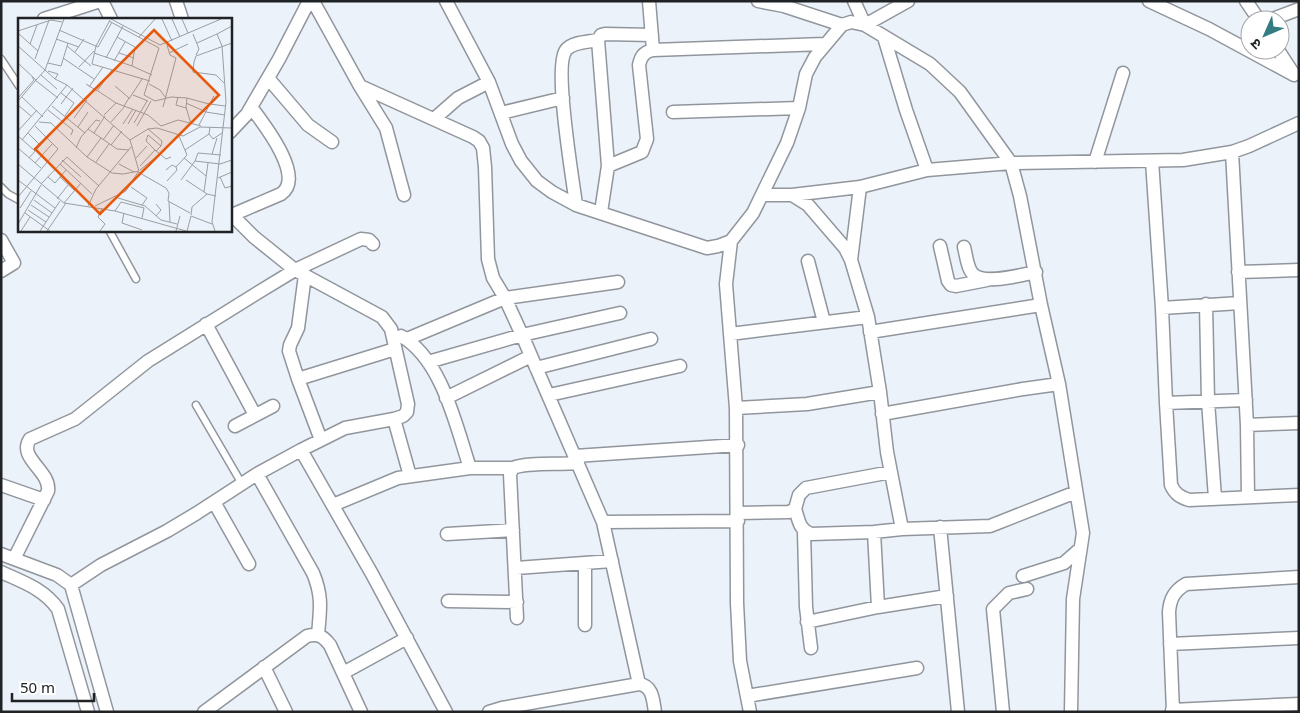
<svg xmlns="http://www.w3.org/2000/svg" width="1300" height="713" viewBox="0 0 1300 713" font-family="'Noto Sans','Noto Sans Devanagari',sans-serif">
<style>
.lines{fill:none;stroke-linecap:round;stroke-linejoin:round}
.service-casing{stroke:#91969d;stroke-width:9}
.minor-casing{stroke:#91969d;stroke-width:15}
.service{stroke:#fff;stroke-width:6}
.minor{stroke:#fff;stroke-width:12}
.inset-road{fill:none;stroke:#9a9fa4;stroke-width:1}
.view{fill:#e8590c;fill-opacity:0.15;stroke:#e8590c;stroke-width:2.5}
.inset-edge{fill:none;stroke:#202325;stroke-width:2.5}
</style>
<rect width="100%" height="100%" fill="#ecf2f9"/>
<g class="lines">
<defs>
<path id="service" d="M1 59 19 86
M1 187 8 194 19 200
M109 230 136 279
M196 405 242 484"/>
<path id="minor" d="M102 1 111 19
M176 1 182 19
M313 1 360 86 473 137 479 141 483 148 485 167 488 259 493 278 505 298 522 335 603 522 639 684
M446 1 489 82 512 144 521 161 537 181 552 192 576 205 707 248 718 246 731 241 753 213 787 143 799 108 806 74 815 57 842 25 851 22 865 25 930 64 960 92 1011 163 1020 196 1041 305 1059 384 1083 533 1073 599 1071 712
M758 1 784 6 842 25
M854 1 865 25 908 1
M1149 1 1209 29 1294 75
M1246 1 1259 20
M44 19 100 1
M1270 20 1299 9
M884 37 906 110 927 170
M653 50 824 44
M1278 50 1293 73
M268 78 308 125 332 142
M360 86 386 128 404 195
M673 112 799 108
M501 113 563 98
M434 119 458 98 489 82
M230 132 247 114 279 59 309 1
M1232 152 1247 425 1248 497
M1152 161 1162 308 1166 403 1171 485C1175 494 1180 497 1189 500L1299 495
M1095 162 1123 73
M608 166 642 152 647 139 639 65C641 56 644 52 653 50L649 1
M763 195H792L860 187 927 170 1011 163 1183 160 1232 152 1249 146 1299 123
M792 195 808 205 845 248 851 260 868 317 880 392 887 452 902 529
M576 205C573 180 553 66 566 50 572 42 588 42 598 40
M601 212 608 166 598 40 601 35 605 34 652 35
M232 215 281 194C306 177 263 123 251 107
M1 240 14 263 1 271
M731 241 726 284 736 408 737 603 740 661 750 712
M940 246 948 281 951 285 956 286 987 280
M964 247C966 254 967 267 972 273 983 286 1020 275 1036 272
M851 260 860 187
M808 261 824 322
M1238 272 1299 270
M305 275 298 328 290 345 289 351 298 379 321 440
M1206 304 1208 401 1215 498
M1162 308 1240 303
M206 324 255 415
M870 332 1041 305
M730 334 868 317
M401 336C442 359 456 426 470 468
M407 339 505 298 618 282
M428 362 522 335 620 313
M536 368 651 339
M298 379 395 349
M549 395 680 366
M446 398 531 356
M1166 403 1246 400
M736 408 807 404 880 392
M882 414 1023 389 1059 384
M394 419 410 476
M1247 425 1299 423
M235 426 273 406
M301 450 372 574 446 712
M575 456 738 445
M257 474 313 573C323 597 320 610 318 635
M1 485 44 500
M214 502 249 564
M333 505 398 478 470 468H513
M795 509C799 520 799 530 811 534L874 532 902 529 990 526 1076 492
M738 513 789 512 795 509 799 495 806 488 891 472
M603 522 738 521
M940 527 958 712
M804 532 806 607 811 648
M874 532 878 607
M447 534 513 530
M1 554 57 575 71 585
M14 559 48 491C51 471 17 458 30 439L75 419 148 361 254 295 295 270 361 239 369 240 373 244
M585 563V625
M516 568 612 561
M1 572C23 582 44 589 58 609L88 712
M1023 576 1064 563 1080 549
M448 601 517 602
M517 618 510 474 513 468C528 462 559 465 578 463
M807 622 878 607 947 596
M1170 644 1299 638
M264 667 286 712
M343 673 407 638
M747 696 917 668
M1172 710 1299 704
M107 712 71 585 101 565 167 531 197 513 257 474 301 450 345 428 394 419 403 416 407 412 408 404 391 329 382 317 295 270 254 237 230 213
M204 712 307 636C318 633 323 636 330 645L361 712
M489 712 502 708 639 684C653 686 653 700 655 712
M1003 712 993 609 1009 593 1027 589
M1173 712 1169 612C1170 599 1174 591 1186 584L1299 577"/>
</defs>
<use href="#service" class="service-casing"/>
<use href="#minor" class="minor-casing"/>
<use href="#service" class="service"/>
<use href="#minor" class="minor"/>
</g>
<g transform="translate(18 18)">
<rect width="214" height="214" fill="#ecf2f9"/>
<path class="inset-road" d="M93 1 142 27 203 1M144 1 154 23M154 1 162 19M164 1 170 15M92 2 78 28 74 46 132 63M91 3 141 30 126 77 137 83 153 79 169 80 168 89 173 106M41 12 80 29M0 13 33 2 44 4M1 16 20 33M175 16 181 31 178 37M121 19 137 1M38 21 61 29M179 25 199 16M12 26 19 7M0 28 37 61 49 67 4 122M49 28 73 48M80 29 94 4M57 34 66 21M76 35 114 48 117 29 99 19M101 35 116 40M151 35 170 26M45 40 76 61M88 40 105 8M17 41 31 2M96 43 107 24M0 45 18 62 0 83M30 45 43 48 50 25M114 48 134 57M61 49 76 33M30 53 40 56 37 61M23 57 39 71M17 62 40 80M18 62 27 52 46 1M206 65 198 57 175 54 176 44 178 38 214 25M68 66 79 73 94 52M131 66 142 72 148 80M49 67 112 122M97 68 111 80 106 88M71 69 85 49M80 73 98 85 130 97 143 108 160 102 183 108M43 75 56 85 47 98M115 77 130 83M4 79 25 99M160 79 158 87 168 90M0 80 16 62 14 59M169 80 191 86M111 81 124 61M168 85 188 94M43 86 55 70M192 86 207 88M0 87 13 98M34 88 67 115M145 89 158 40 152 37 149 27M30 92 55 112 53 117M188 94 207 97M86 97 98 85M56 100 69 82M21 104 33 105 69 139 94 155 105 156 121 153 112 122 130 111 139 110 165 118 182 109 214 110M93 104 107 88M116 105 129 83M105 106 115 91M110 106 118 92M181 107 196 78M119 108 133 83M60 109 70 94M70 111 99 131 111 132M130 111 144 123 143 128M0 113 19 92M10 115 22 127M76 115 87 98M191 116 195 121 204 115M130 117 128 123 137 132 148 141 153 139M130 117 143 128 138 133M0 118 17 133M85 122 96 107M93 127 104 113M0 130 23 150M58 130 63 119 78 102 82 103M167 132 191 116 192 109M194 136 199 120M69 139 83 120M11 140 29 120M118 140 129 128M166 140 188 158M44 142 63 159M177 143 180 135 203 137M78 144 91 126M17 145 35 125M0 146 46 185 97 193 168 213M42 146 74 176M101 146 116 154M122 148 137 132M122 152 142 136M148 152 154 147 158 149 169 137 161 118M30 159 37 165 48 152M42 159 56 172M202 159 207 170 214 168M200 160 214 154M0 162 37 190M163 162 177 143 202 146 214 142M168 162 186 174M149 163 159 152 158 149M23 166 49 139 81 168M113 169 129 180 124 187M189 176 186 174 190 145M0 179 40 131 17 108M100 180 127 188 143 202 159 206M39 181 50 167M16 182 34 195M151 184 152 204M46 185 63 165M13 187 31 199M70 188 78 171 113 129M77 188 108 173 120 154 148 170 151 175 150 183 172 195M2 190 13 173M10 192 28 204M97 193 103 184 126 190 124 200M7 195 32 213M106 195 104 205 124 212M173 197 174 189 189 176 198 178M138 198 143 192 138 186M0 206 23 167M3 213 12 199M22 213 42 183M29 213 48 185M82 213 87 206 80 199 84 190M158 213 162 198M169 213 173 198 194 206M197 213 194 204 208 84 204 28 199 16 214 8"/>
<path class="view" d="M136 12 201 77 82 196 17 131Z"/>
<rect width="214" height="214" class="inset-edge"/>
</g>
<rect width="1300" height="713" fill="none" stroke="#202325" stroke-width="5"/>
<g transform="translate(1265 35) rotate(225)"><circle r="24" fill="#ffffff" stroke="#a6a7a8"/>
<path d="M0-4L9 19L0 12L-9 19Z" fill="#337c81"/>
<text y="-8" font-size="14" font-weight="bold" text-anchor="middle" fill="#202325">उ</text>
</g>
<path d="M12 693v8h82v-8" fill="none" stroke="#202325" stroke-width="2.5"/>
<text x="20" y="693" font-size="15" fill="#202325" stroke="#ffffff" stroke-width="4" paint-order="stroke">50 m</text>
</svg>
